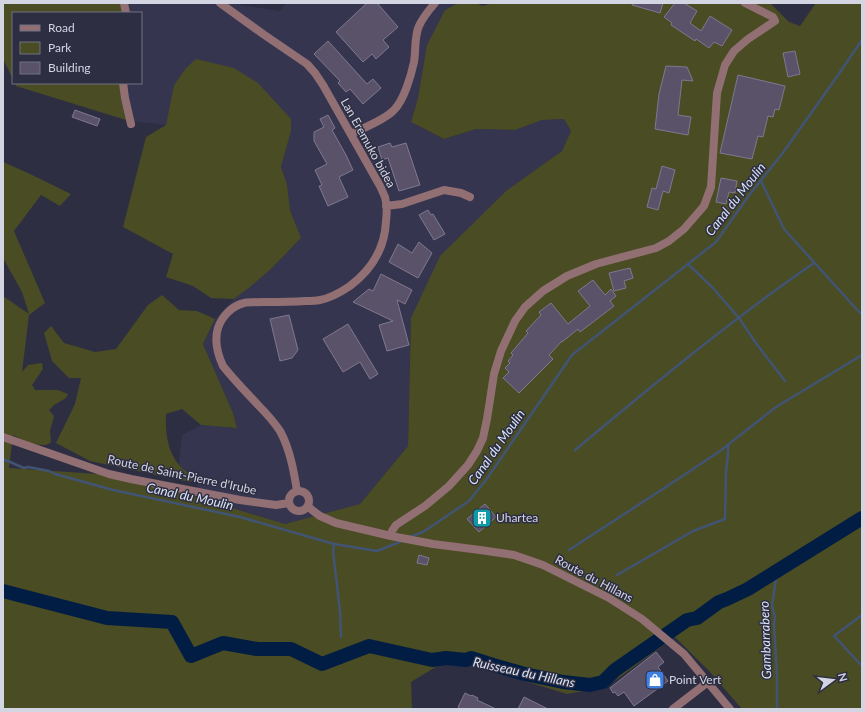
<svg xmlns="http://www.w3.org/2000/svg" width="865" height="712" viewBox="0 0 865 712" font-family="Lato,sans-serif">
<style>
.built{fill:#353550}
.green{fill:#4a4c23}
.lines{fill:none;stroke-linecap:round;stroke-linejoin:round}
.stream{stroke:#415474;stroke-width:2.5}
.river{stroke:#021d44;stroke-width:14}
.building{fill:#595269;stroke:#7f7890}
.minor{stroke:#926f73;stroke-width:8}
.labels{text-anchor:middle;stroke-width:3;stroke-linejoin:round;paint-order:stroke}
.street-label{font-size:12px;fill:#d4d5e3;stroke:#2e2e43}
.poi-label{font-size:12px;fill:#d4d5e3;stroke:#2e2e43;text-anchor:start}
.water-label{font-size:13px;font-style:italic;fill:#d9e5f6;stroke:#2e2e43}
</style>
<rect width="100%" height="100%" fill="#2e2e43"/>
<path class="built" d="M128 3H239L240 5 280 11 286 3H458L445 10 411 122 444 139 476 129 515 130 542 120 564 119 571 131 562 151 506 191 491 206 411 318 408 446 360 504 285 524 198 497 197 476 187 472 179 464 182 435 201 425 237 428 233 413 203 344 215 319 234 299 250 287 271 269 301 238 290 210 287 184 281 167 291 131 174 85 166 125 126 120 128 83H141V13H130Z"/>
<path class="green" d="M3 3H128L130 13H13V79L3 59Z
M458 3H476L482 6 493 3H770L789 22 800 26 816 3H862V709H742L710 672 675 637 606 687 567 694 493 671 466 660 439 665 411 682 412 709H3V296L29 314 22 292 3 258V162L28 173 71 194 60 206 41 195 14 231 45 303 29 315 22 372 28 365 42 363 43 369 32 385 35 390H58L68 394 66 398 54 405 49 410 54 416 50 431 51 442C50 443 47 445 45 445 36 446 20 439 13 435L9 468 128 476 285 524 360 504 408 446 411 318 440 256 506 191 562 151 571 131 564 119 542 120 515 130 476 129 444 139 411 122 418 98 427 45 445 10Z
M196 59 234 68 258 83 291 119V131L281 167 287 184 290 210 301 238 271 269 250 287 234 299 211 298 193 286 166 277 173 254 123 227 146 137 166 125 174 85 186 68Z
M15 83H128L126 120 16 86Z
M162 295 179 310 197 311 215 319 203 344 233 413 237 428 201 425 182 409 166 414C165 434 168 458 186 471 189 474 194 475 197 476L190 482 90 461 56 443 75 404 81 378H69L52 361 44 333 51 326 64 343 95 352 116 349 148 305Z"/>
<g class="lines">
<path class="stream" d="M761 181 784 229 860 313
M688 264 713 288 739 318 758 346 785 381
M575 450C653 385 731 320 814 263
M3 459 24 468 28 467 49 471 55 474 113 490 240 517 334 544 377 551 402 541
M410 537 423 532 469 501 486 480 572 355 716 242 750 194 782 154 836 78 862 40
M334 544 333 551 340 611 341 637
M569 550 672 483 720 451 776 407 862 355
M617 575 693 531 725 519 726 472 728 454V445
M862 615 834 636 862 666
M777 709V675L774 624 775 617 772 606 777 571"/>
<path class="river" d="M3 591 107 618 172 622 191 656 223 643 257 649H291L322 664 369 646 432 660 446 658 466 660 471 658 493 665 525 674 563 682 590 685 603 682 615 670 687 620 697 618 719 602 727 599 748 589 862 518"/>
</g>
<path class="building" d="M367 3H377L398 27 383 40 389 47 376 59 372 54 363 62 336 32Z
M633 3H663L660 13 632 5Z
M675 3H684L697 11 690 23 701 31 710 16 732 30 722 46 714 42 709 48 696 39 695 41 671 25 672 23 664 17Z
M328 41 367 84 373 79 381 88 363 104 350 89 346 92 338 83 340 81 314 54Z
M795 51 800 74 788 77 783 53Z
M666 66 687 67 693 81 682 80 678 115 691 117 688 135 655 129 659 94Z
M738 75 785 86 779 110 775 109 773 117 768 116 763 137 758 136 752 159 720 153Z
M75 110 100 119 97 126 72 117Z
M328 115 335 128 332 130 346 155 353 170 339 177 348 197 328 206 319 186 322 185 315 170 327 164 314 141V132L324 127 320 119Z
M390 143 392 147 406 143 420 185 399 191 388 158 382 160 378 147Z
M662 166 675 170 669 193 663 191 658 210 647 207 652 188 656 189Z
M721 178 737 181 735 193 729 192 726 204 716 202Z
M428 210 431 215 433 214 445 234 434 240 419 215Z
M419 242 432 253 418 278 389 262 398 244 412 253Z
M630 268 633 278 624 281 626 288 614 291 609 273Z
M381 274 412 290 405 304 397 300 409 345 387 351 379 325 393 321 353 302 369 289 373 291Z
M593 280 605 295 611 289 616 296 610 301 614 306 580 332 578 329 562 342V341L549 355 553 359 519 393 503 378 509 372 505 368 510 363 508 361 513 355 511 353 528 333 526 331 541 315 539 312 551 303 568 324 590 306 578 291Z
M289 315 298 350 292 358 280 361 270 319Z
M348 324 378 374 370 379 360 362 343 372 323 339Z
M485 504 496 517 479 532 467 519Z
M419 555 429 558 427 565 417 563Z
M656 652 664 662 658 667 668 681 634 706 624 692 618 696 615 692 613 693 610 688Z
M465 693 471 696 472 695 478 698 477 700 496 709H461L458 707Z
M524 697 548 709H518Z"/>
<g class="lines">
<path class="minor" d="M124 3 126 13
M220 3 263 34 307 64 315 73 323 85 380 186C382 190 383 193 385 197 387 205 387 213 386 221 385 248 371 270 350 286 341 292 331 298 320 300 315 301 310 301 305 301 292 302 278 302 265 302 258 302 250 302 244 303 232 306 222 316 218 328 214 341 217 353 223 366 234 380 246 392 258 405 266 413 274 422 280 431 290 449 294 472 297 491
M123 83 125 98 131 124
M351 134C363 128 385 120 394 110 404 100 411 76 414 62 416 51 414 37 419 26 423 17 429 10 435 3
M386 206 402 204 444 190 461 193 470 197
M3 437 109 474 131 479 240 500 276 505 289 503
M289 501a10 10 0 1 1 20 0a10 10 0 1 1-20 0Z
M308 506 312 510 320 516 336 523 391 536 433 544 480 550 514 555 543 565 609 598 642 619 684 654 730 709
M391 536 392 531 396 525 425 506 449 486 468 465 477 451 483 438 487 419 494 374 501 351 515 321 525 307 543 291 567 276 596 264 656 248 669 241 684 229 704 206 711 187 717 93 725 65 734 51 748 39 775 21 773 17 745 3
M673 709 708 682"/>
</g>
<defs>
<symbol id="building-square" viewBox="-11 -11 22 22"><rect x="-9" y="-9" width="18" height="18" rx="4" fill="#0f9aa8" stroke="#2e2e43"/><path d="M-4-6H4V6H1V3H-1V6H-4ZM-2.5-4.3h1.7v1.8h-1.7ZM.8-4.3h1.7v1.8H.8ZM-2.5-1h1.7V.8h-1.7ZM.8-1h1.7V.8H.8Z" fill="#fff"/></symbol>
<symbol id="shop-square" viewBox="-11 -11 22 22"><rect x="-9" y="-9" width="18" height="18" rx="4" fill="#3f7fe0" stroke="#2e2e43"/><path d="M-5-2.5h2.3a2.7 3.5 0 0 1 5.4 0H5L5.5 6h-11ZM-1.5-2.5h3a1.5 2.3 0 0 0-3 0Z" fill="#fff"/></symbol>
</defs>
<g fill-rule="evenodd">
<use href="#building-square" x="471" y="507" width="22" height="22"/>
<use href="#shop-square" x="644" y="669" width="22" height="22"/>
</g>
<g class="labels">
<g class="street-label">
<text transform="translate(368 143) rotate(61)" y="4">Lan Eremuko bidea</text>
<text transform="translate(182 475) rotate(12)" y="4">Route de Saint-Pierre d'Irube</text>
<text transform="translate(594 579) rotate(28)" y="4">Route du Hillans</text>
</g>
<g class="poi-label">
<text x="496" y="522">Uhartea</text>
<text x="669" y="684">Point Vert</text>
</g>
<g class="water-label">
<text transform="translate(735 199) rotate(-52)" y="5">Canal du Moulin</text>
<text transform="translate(496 447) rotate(-55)" y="5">Canal du Moulin</text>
<text transform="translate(190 496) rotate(12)" y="5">Canal du Moulin</text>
<text transform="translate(765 640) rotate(-92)" y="5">Gambarrabero</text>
<text transform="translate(524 672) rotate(12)" y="5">Ruisseau du Hillans</text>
</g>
</g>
<rect width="865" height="712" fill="none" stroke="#d4d5e3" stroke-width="8"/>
<rect x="12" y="12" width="130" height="72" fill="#2e2e43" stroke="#707183"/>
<rect x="20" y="25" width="20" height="6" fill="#926f73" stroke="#707183"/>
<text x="48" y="32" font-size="12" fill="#d4d5e3">Road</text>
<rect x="20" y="42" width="20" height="12" fill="#4a4c23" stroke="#707183"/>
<text x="48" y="52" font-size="12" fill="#d4d5e3">Park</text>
<rect x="20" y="62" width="20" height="12" fill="#595269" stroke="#707183"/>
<text x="48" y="72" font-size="12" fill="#d4d5e3">Building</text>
<g transform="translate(833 680) rotate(75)" stroke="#2e2e43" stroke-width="3" paint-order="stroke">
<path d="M0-3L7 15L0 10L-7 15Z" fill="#d4d5e3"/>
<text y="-6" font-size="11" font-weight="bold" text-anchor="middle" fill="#d4d5e3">N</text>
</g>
</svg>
